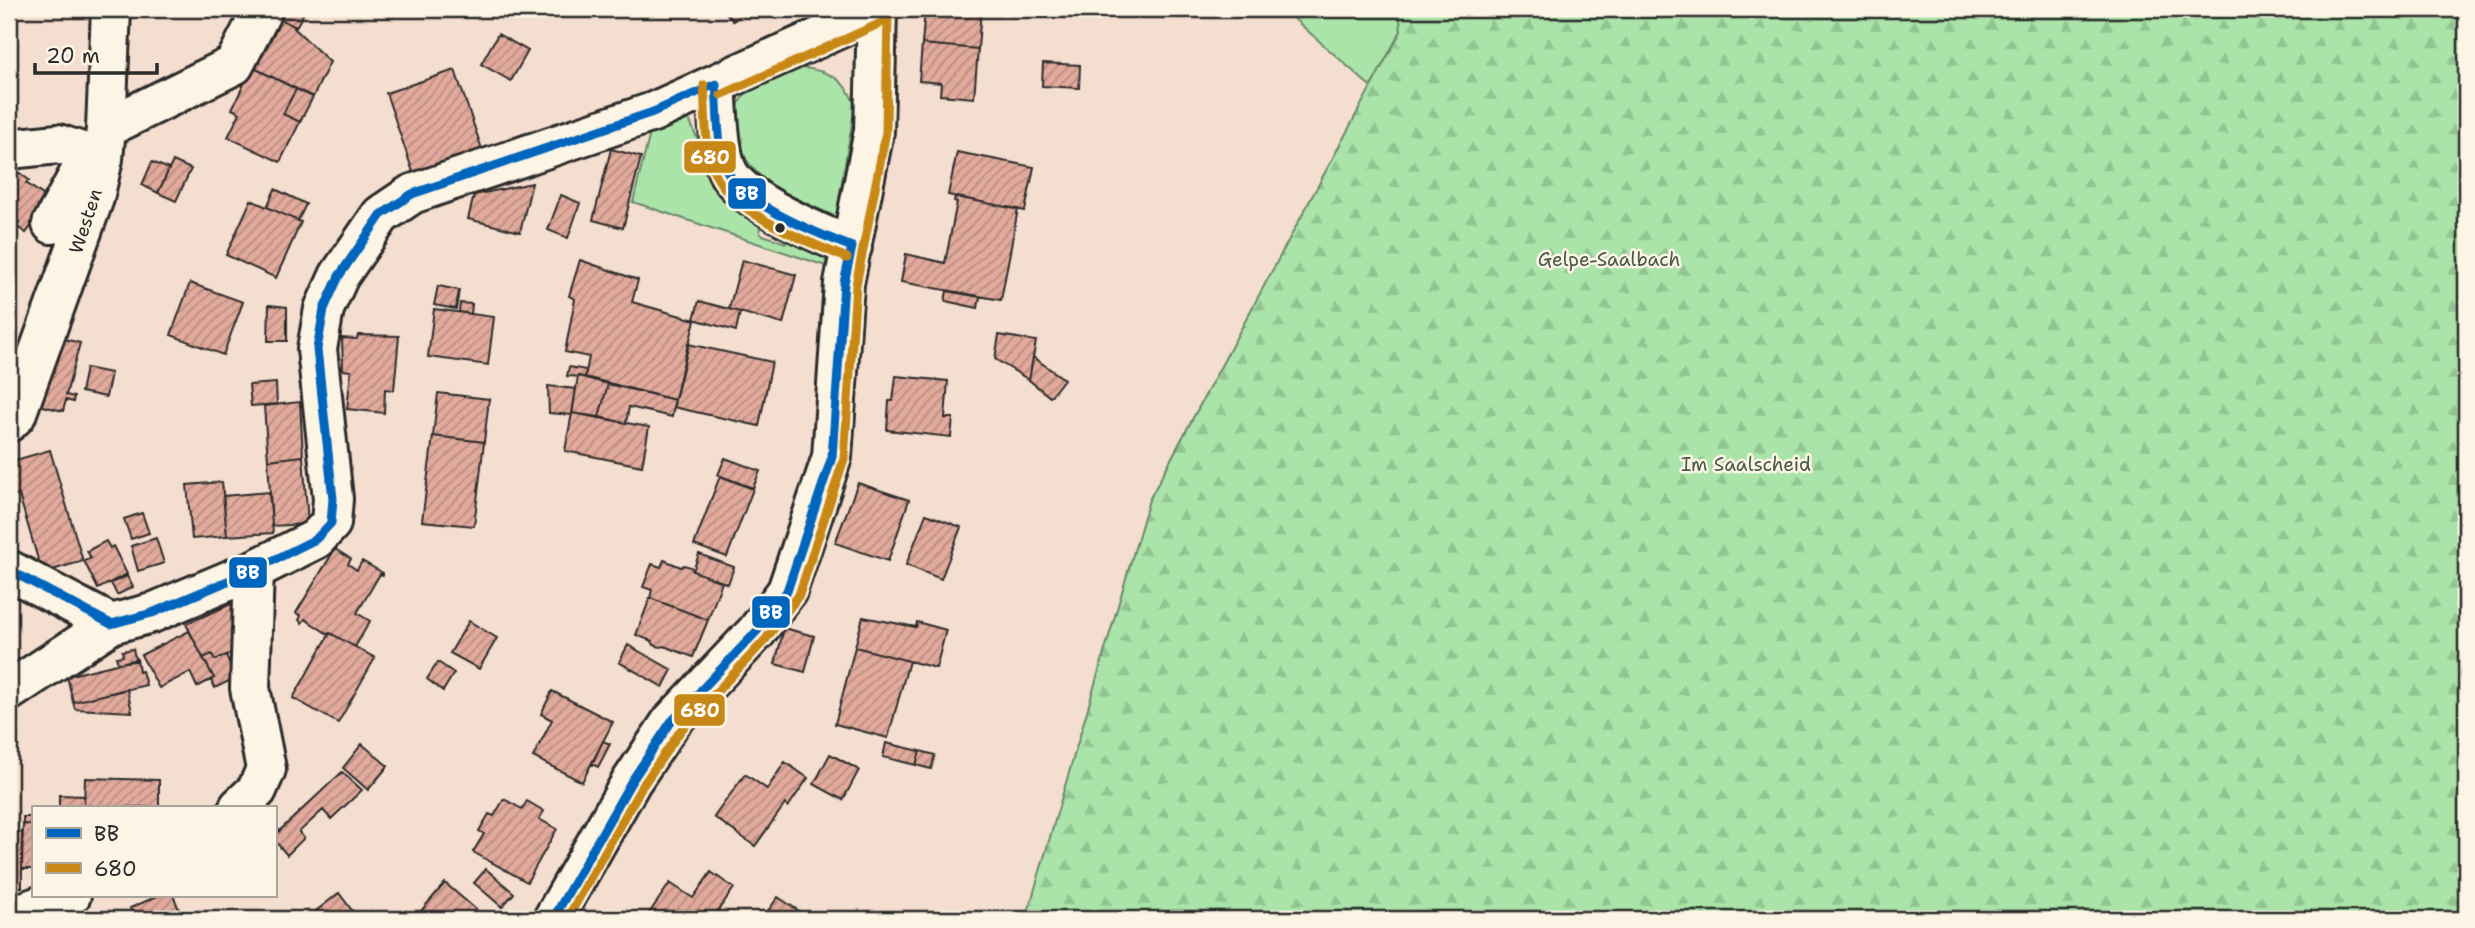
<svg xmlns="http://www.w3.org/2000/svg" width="2475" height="928" viewBox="0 0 2475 928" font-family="'Shantell Sans',sans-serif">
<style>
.green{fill:#aae4a9;stroke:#6a886a;stroke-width:2}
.forest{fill:url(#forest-firs);stroke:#6a886a;stroke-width:2}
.building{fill:url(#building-hatch);stroke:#2b2b2b;stroke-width:2}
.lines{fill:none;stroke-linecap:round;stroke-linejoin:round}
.minor-casing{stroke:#2b2b2b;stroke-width:44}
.minor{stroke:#fcf5e5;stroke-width:38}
.bus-1-casing{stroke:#fcf5e5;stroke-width:14}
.bus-2-casing{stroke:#fcf5e5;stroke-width:14}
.bus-1{stroke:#0065bd;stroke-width:9}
.bus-2{stroke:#c88817;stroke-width:9}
.bus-dot{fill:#2b2b2b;stroke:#fcf5e5;stroke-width:2.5}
.labels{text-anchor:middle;stroke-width:5;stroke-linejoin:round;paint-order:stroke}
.street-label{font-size:19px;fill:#2b2b2b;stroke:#fcf5e5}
.park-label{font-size:19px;fill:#4b594a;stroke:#fcf5e5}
.line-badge{stroke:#fcf5e5;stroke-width:2.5}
.badge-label{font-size:19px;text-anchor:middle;font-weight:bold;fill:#fff}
</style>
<defs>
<pattern id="forest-firs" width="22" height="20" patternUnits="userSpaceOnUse" patternTransform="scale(1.75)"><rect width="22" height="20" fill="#aae4a9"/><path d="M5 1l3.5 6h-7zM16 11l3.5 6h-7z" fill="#92c492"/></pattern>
<pattern id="building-hatch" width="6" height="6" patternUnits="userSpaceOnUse" patternTransform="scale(1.75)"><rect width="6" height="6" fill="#e2aa9c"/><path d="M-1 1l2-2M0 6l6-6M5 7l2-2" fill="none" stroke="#b78b7f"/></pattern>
</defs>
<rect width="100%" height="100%" fill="#f4decf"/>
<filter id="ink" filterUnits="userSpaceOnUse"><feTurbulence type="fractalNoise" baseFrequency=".0143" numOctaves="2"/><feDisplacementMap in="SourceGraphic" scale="14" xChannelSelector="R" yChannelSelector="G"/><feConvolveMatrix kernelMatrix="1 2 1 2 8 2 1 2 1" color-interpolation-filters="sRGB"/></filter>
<g filter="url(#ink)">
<path class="green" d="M1283 9H1399L1401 31 1371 87Z
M789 67C820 68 845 74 855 106L836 217C797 198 746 183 737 136 728 92 756 85 789 67Z
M688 117 715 180 759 214 760 234 786 243 788 230 825 252 826 266 633 202 650 133Z"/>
<path class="forest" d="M1399 9H2466V919H1026L1149 500 1401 31Z"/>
<path class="building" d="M277 9H306L296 27 273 16Z
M723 9H748L733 21Z
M925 9H981L978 49 922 44Z
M280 19 296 27 294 28 330 62 313 97 252 67Z
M498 34 528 51 511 81 481 64Z
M922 44 978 49 974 98 940 95 941 83 919 81Z
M1043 63 1080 65 1079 88 1042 86Z
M252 67 296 89 283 114 300 122 280 162 228 137 240 113 232 109Z
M455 70 482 149 413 172 386 93Z
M296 89 313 97 300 122 283 114Z
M611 149 641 157 623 228 593 220Z
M957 152 1034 167 1025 211 948 195Z
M173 161 191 169 176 201 158 193Z
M152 162 169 169 158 193 142 185Z
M9 165 29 180 26 183 50 200 26 233 16 226 19 222 9 214V180L12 176 9 173Z
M532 183 520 232 468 219 474 195Z
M275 189 306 204 298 221 267 207Z
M561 195 580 203 568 238 548 230Z
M955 197 1018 209 1001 300 901 282 906 254 945 263 957 202 954 201Z
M251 200 301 222 276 278 226 255Z
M9 214 19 222 9 236Z
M580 260 638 280 632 302 695 320 675 400 585 377 589 357 565 352 575 299 569 296Z
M742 260 796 275 783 324 729 309Z
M9 279 16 285 9 295Z
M190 283 243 302 223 355 171 335Z
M438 286 459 290 456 309 434 305Z
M947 291 980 297 978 308 945 301Z
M699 301 740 312 736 331 694 319Z
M460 303 472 304 471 314 459 312Z
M269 305 287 307V341H268Z
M434 309 494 317 488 365 428 357Z
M358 335 399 336 394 390 385 389 384 413 347 409 351 371 343 370 342 338 357 339Z
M999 335 1036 341 1029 380 995 359Z
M53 336 80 343 66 395 74 397 73 402 66 400 63 411 35 404Z
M688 344 772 362 759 426 673 407Z
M1033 357 1064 379 1050 397 1029 380Z
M569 367 586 370 585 377 567 376Z
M86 368 111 373 106 397 81 392Z
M578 376 608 384 599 417 572 413Z
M896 376 948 381 945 418H953L951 437 887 430 889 401H893Z
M276 383 277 404 251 406 249 385Z
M608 384 675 400 672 417 629 407 626 423 599 417Z
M548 386 576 389 572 415 549 413Z
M438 393 489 399 484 442 433 436Z
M300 402 303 456 268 460 264 406Z
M572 413 649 427 642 466 565 451Z
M433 436 484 442 474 526 422 521Z
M50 450 83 561 42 573 19 495 9 497V462Z
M303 456 308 524 272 526 268 460Z
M725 458 760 471 753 488 718 475Z
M720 476 753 489 727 557 694 545Z
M222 482 227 536 192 539 187 485Z
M858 483 909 500 888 561 835 543Z
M269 492 273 533 227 536 223 496Z
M142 513 149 533 131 539 124 519Z
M926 514 961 527 941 579 906 565Z
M156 538 164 563 138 571 131 546Z
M106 541 110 548 113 546 127 574 98 589 84 561 91 558 87 551Z
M335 549 351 559 348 564 357 570 362 561 383 573V575L380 574 357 613 370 621 355 647 330 633 328 634 305 619 302 623 299 620 301 616 296 613Z
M699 554 734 567 728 584 693 571Z
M664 560 681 567 684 565 691 567 693 571 722 582 708 620 650 598 652 590 643 587 652 564 661 567Z
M127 576 133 587 117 595 111 583Z
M650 598 708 620 693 657 664 646 660 647 654 645 652 641 636 635Z
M240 600 243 626 232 631 241 649 215 660 212 654 203 658 186 624Z
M863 617 916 627 917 622 946 630 936 668 855 647Z
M469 621 497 638 479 669 450 653Z
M784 628 814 636 805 672 775 664Z
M189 631 214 678 197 687 190 672 159 688 141 655Z
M330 633 375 658 338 723 293 698Z
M628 645 672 670 663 687 619 662Z
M855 647 909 661 888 738 835 724Z
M133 649 136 661 118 663 116 657 123 656 122 651Z
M212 654 215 660 226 655 235 678 215 688 211 680 214 678 203 658Z
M137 659 139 672 142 671 146 685 73 702 67 676Z
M438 662 454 673 443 691 427 679Z
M127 689 132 712 75 709 73 702Z
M552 691 613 722 582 782 533 757 552 720 541 714Z
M603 741 610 744 598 767 592 764Z
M886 743 920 751 916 765 883 757Z
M362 744 388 766 368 790 343 768Z
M920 751 935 755 931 769 916 765Z
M830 754 859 770 843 800 814 784Z
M785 762 808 778 788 807 785 804 755 846 714 817 745 774 767 789Z
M342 772 362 790 331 819 323 810 299 832 304 838 287 855 275 841V835Z
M85 778 159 780V807H84Z
M59 795 84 796V807H59Z
M504 799 522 809 527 801 544 811 539 819 557 829 527 882 473 852 484 834 479 831 489 814 494 816Z
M23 817H33V825L23 824Z
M23 824 33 825V869H22Z
M9 832H22V887H9Z
M486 869 514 893 502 907 474 883Z
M711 872 734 888 714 916 711 914 707 919H645L670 883 693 898Z
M445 883 487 919H414Z
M339 893 354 913 346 919H322L316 911Z
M160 895H173L183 919H135L130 908Z
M778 897 811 919H762Z"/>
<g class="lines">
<defs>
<path id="minor" d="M716 84C718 107 718 155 729 174 745 202 822 235 852 247
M106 128 234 65 263 9
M9 149 58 144 103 159
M52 224 78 176 98 162
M9 422 16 415 94 198 103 159 106 128 111 9
M9 570 111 624 152 613 254 570 316 539 331 523 333 499 317 349 324 309 339 276 381 215 412 194 653 112 876 12
M9 691 111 624
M239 807 257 790 266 769 250 688 254 570
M9 917 71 895
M553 919 631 782 671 722 757 631 787 591 832 457 844 283 874 131 877 9"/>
</defs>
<use href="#minor" class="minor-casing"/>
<use href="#minor" class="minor"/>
<defs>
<path id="bus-1" d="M716 84C718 111 717 140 725 166 739 204 817 233 852 247
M9 570 111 624 152 613 254 570 316 539 331 523 333 499 317 349 324 309 339 276 381 215 412 194 653 112 716 84
M553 919 631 782 671 722 757 631 787 591 832 457 844 283 852 247"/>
<path id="bus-2" d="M704 85C706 113 704 144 714 171 730 213 808 242 847 258
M721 95 881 23
M567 919 641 788 681 730 766 639 799 595 844 459 856 285 886 132 888 12"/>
</defs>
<use href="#bus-1" class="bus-1-casing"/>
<use href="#bus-2" class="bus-2-casing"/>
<use href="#bus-1" class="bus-1"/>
<use href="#bus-2" class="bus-2"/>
</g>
</g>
<circle class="bus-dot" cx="780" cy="228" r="6"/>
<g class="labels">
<g class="street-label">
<text transform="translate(85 221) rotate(-72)" y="7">Westen</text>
</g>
<g class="park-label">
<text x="1609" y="266">Gelpe-Saalbach</text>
<text x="1746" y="471">Im Saalscheid</text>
</g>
</g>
<g class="line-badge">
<rect x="683" y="140" width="54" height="34" rx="7" fill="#c88817"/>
<rect x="727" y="177" width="40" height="33" rx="7" fill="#0065bd"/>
<rect x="228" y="556" width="40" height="33" rx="7" fill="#0065bd"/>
<rect x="751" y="595" width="40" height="34" rx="7" fill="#0065bd"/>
<rect x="673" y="693" width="53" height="34" rx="7" fill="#c88817"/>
</g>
<g class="badge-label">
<text x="710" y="164">680</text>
<text x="747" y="200">BB</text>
<text x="248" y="579">BB</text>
<text x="771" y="619">BB</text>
<text x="700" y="717">680</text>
</g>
<rect width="2475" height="928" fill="none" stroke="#fcf5e5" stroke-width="35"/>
<rect x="18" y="18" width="2440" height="893" fill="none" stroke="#2b2b2b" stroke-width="2.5" filter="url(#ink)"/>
<rect x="32" y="806" width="245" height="91" fill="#fcf5e5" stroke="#a8a49b" stroke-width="2"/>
<rect x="46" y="828" width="35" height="10" fill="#0065bd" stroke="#a8a49b" stroke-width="2"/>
<text x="94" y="841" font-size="21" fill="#2b2b2b">BB</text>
<rect x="46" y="863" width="35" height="10" fill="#c88817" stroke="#a8a49b" stroke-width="2"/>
<text x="94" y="876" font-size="21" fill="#2b2b2b">680</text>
<path d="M35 63v10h122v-10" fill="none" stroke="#2b2b2b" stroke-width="3.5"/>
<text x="46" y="63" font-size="21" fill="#2b2b2b" stroke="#fcf5e5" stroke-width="5" paint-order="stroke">20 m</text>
</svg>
